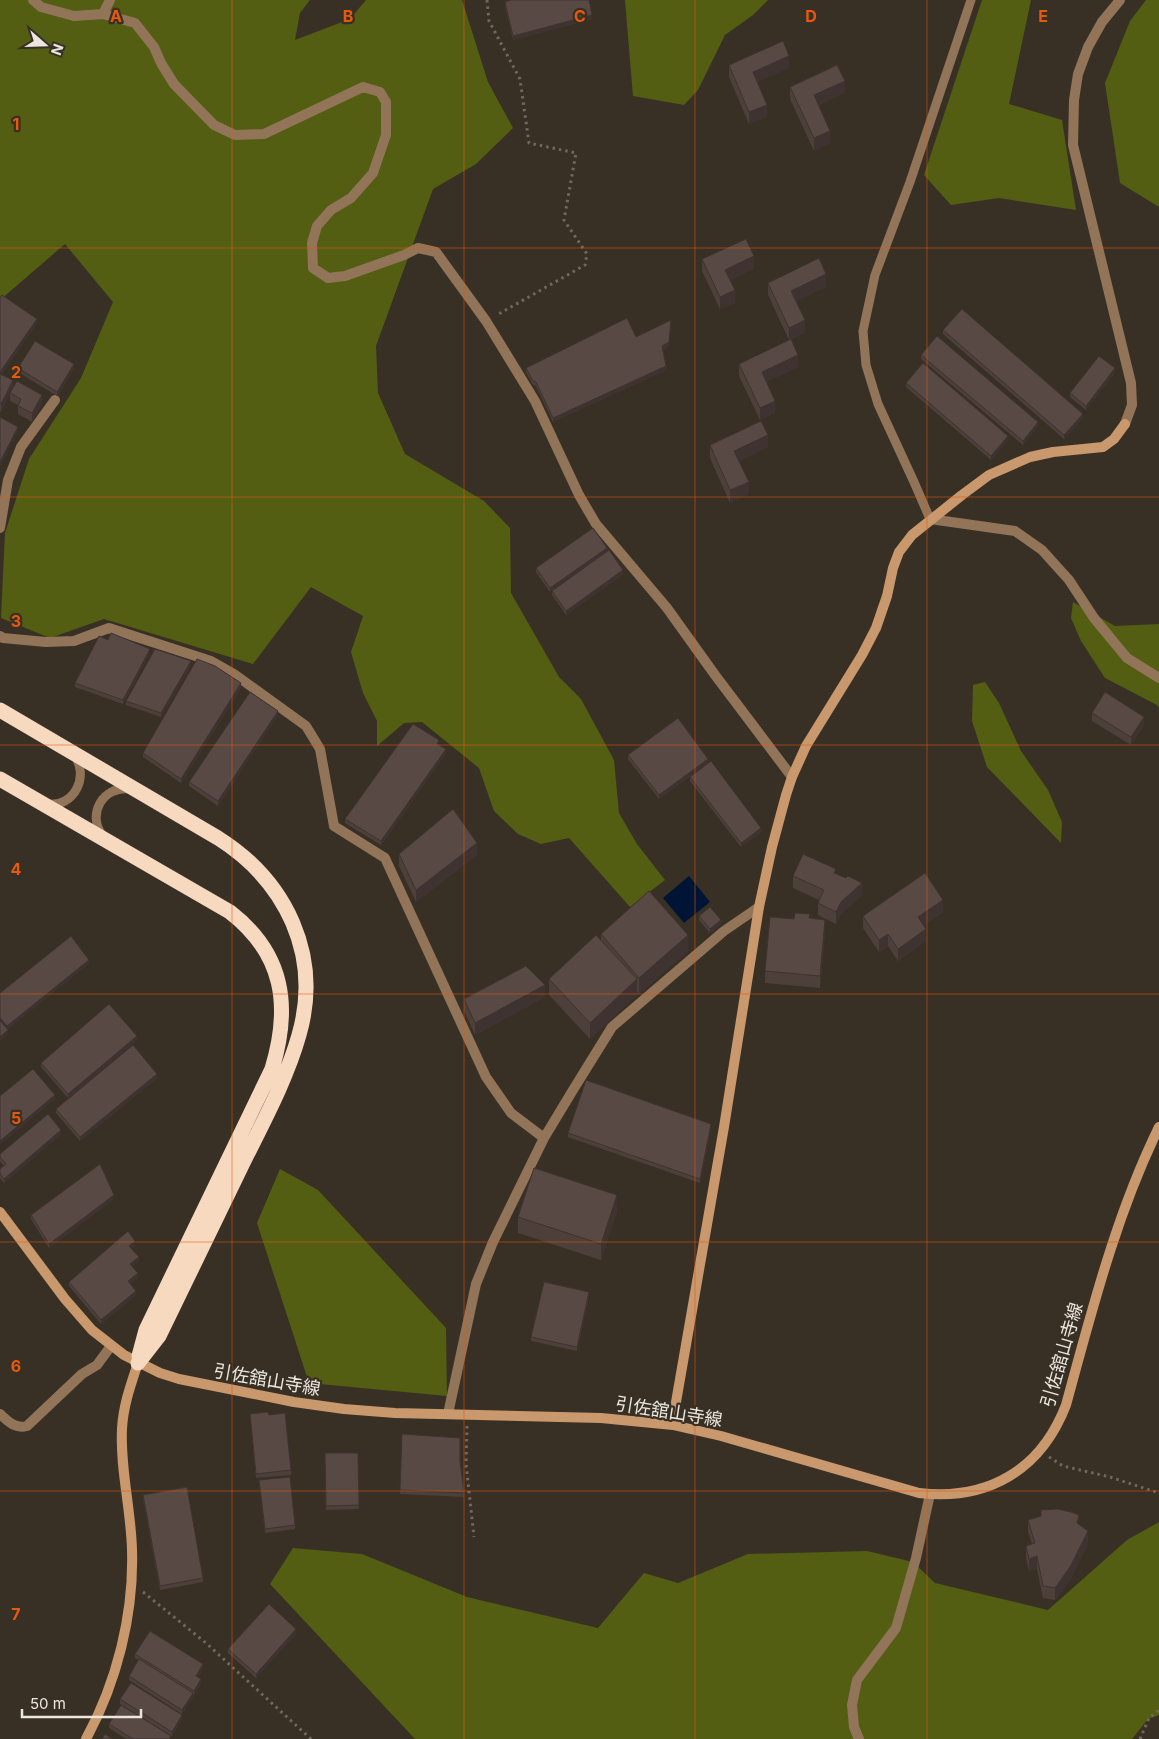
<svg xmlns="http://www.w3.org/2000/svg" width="1159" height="1739" viewBox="0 0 1159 1739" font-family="Inter,'Noto Sans JP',sans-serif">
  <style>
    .green { fill: #535e12 }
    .water { fill: #001536 }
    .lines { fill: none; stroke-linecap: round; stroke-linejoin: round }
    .path { stroke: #70685e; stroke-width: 3; stroke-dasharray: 2.5 4; stroke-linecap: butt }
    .lane { stroke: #927459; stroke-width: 9 }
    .street { stroke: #927459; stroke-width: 10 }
    .secondary { stroke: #c9986d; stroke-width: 10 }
    .highway { stroke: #f7d9bf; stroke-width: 15 }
    .wall { fill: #4d3f3a }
    .shaded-wall { fill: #3e3330 }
    .building { fill: #594944; stroke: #3e3330 }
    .grid { fill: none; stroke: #e8590c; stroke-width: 1; stroke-opacity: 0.55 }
    .labels { text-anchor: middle; stroke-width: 4.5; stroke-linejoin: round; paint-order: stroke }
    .street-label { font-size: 18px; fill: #ebe6de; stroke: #393025 }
    .grid-label { font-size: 16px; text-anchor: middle; font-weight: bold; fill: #e8590c; stroke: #393025; stroke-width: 4.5; stroke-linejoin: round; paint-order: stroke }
  </style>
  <rect width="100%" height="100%" fill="#393025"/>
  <path class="green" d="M0 0H310L300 13 295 40 350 19 366 0H462L488 82 513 128 476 164 433 189 376 346 378 393 405 454 484 501 510 528 511 593 559 677 581 699 614 760 619 813 637 844 665 880 630 907 569 838 541 844 518 834 494 811 479 768 422 722 404 723 377 746V721L363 693 351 652 363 616 311 587 253 664 104 619 50 638 1 618 5 533 29 459 81 378 113 302 65 244 0 300Z
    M625 0H768L753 15 725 35 698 90 684 105 633 96Z
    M982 0H1031L1009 104 1062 120 1076 210 999 198 951 205 924 175Z
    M1146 0H1159V207L1120 183 1105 83 1130 21Z
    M1073 602 1115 626 1159 624V708L1157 705 1105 678 1081 641 1071 618Z
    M985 682 999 703 1021 751 1048 790 1062 822 1061 843 987 767 972 721 973 685Z
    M280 1169 318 1190 446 1328 447 1396 309 1383 257 1223Z
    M1159 1522V1715L1148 1719 1132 1739H415L270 1584 293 1548 362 1554 467 1597 598 1628 644 1573 678 1583 748 1554 867 1551 913 1562 935 1583 1048 1610 1127 1540Z"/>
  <path class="water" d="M689 876 710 902 684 923 663 898Z"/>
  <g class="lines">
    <path class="path" d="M487 0 489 21 520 79 529 143 576 153 564 220 587 254 585 265 497 315
      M467 1426 466 1464 474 1537
      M1049 1457 1063 1466 1110 1477 1159 1493
      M143 1592 206 1643 311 1739
      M1140 1739 1149 1718 1159 1710"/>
    <path class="lane" d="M930 519 914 482 878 404 866 365 863 331 875 275 910 182 971 0
      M47 804C74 808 90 776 74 755
      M103 836C86 815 103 785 130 789"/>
    <path class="street" d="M33 0 41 7 74 16 103 14 135 23 154 47 161 63 174 84 214 125 235 135 264 134 363 87 380 92 386 102V135L373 173 351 198 331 210 317 226 312 243 313 268 328 278 345 276 404 255 418 248 436 252 486 321 535 401 579 495 596 524 667 608 715 675 792 777
      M1120 0 1102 22 1088 47 1078 74 1074 100 1073 145 1131 383 1132 405 1125 424
      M103 14 110 0
      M930 519 1015 531 1042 550 1069 580 1094 618 1127 658 1159 678
      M0 528 8 480 21 447 55 400
      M0 636 3 638 46 642 74 641 109 628 211 661 234 674 306 726 320 749 334 826 385 858 486 1077 511 1113 544 1138
      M0 1414C9 1422 15 1429 27 1426L82 1374 97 1365 111 1346
      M448 1414 476 1284 493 1242 544 1138 573 1090 612 1027 724 931 759 907
      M859 1739 854 1727 852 1705 857 1680 896 1628 916 1558 930 1494"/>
    <path class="secondary" d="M0 1212 65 1299 92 1330 124 1355 160 1373 179 1379 294 1402 344 1409 395 1413 601 1418 673 1425 721 1436 919 1493C988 1501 1041 1470 1066 1405 1092 1310 1116 1215 1159 1127
      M672 1425 724 1127 759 907 772 847 786 795 792 777 806 746 862 655 876 628 887 596 893 568 899 552 912 535 962 495 989 475 1030 457 1053 452 1103 447 1114 439 1125 424
      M86 1739C117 1682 134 1614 132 1550 131 1509 120 1469 122 1429 123 1406 131 1384 138 1363"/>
    <path class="highway" d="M0 710 218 838C286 881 322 955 299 1035 286 1081 262 1124 241 1167 214 1223 186 1280 159 1336L138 1363
      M0 779 230 912C284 954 291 1006 272 1069L146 1330 139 1356"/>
  </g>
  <path class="wall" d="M505 2 592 19 513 40 505 6Z
    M729 65 789 68 757 82 767 117 749 124 729 77Z
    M790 87 845 93 819 105 830 143 814 151 790 99Z
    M702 259 754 268 730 280 735 303 720 309 702 271Z
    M768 283 826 287 796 301 805 333 789 340 768 295Z
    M0 298 37 323 1 375 13 388 42 403 32 422 18 414V405L10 401V393L1 412 0 411Z
    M943 330 1083 418 1064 439 943 334Z
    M636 337 669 346 663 350 666 370 553 422 536 386 533 385 526 372V368Z
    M921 355 1038 426 1023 445 921 359Z
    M739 364 798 367 766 382 775 413 760 420 739 376Z
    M18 368H74L57 396 18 372Z
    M1115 372 1086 410 1070 397V393Z
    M906 383 1008 440 991 460 906 387Z
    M710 445 768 447 739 461 749 494 730 503 710 458Z
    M607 552 623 574 566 615 552 595V591L573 576 550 592 536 572V568Z
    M108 640 150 653 123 704 75 687V683Z
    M191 665 161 717 126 705V701Z
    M241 688 181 783 143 757V753Z
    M1092 713 1144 725 1131 745 1092 721Z
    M278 715 218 806 189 786V782Z
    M439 744 446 753 381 845 345 823V819Z
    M628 755 708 763 659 799 628 759Z
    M690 777 761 832 741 847 690 781Z
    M399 854 477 855 416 902 399 866Z
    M836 874 862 895 841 914 836 924 818 915V903L819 900 793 888V876Z
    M943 912 924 925 926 941 898 961 888 946 879 952 863 928V916Z
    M699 916 721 924 710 933 699 920Z
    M810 918 825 932 820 988 765 983V971L794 919Z
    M601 934 688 951 639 994 637 992V995L590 1039 549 995V979L601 940Z
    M545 997 475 1035 464 1011V999Z
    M137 1040 68 1098 41 1067V1063Z
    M157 1078 80 1141 56 1113V1109Z
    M711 1128 700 1183 568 1137V1133Z
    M61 1134 4 1183 0 1178V1169L4 1166 0 1161V1154Z
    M114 1199 49 1248 31 1219V1215Z
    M617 1211 601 1260 518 1233V1217Z
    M135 1245 131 1248 139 1261 132 1267 138 1277 130 1284 136 1295 101 1324 69 1286V1282Z
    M589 1296 577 1351 531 1341V1337Z
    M250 1414 269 1415 291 1470V1475L256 1478Z
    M402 1434 460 1462 464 1497 400 1494Z
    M325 1453H358L359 1509 326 1510Z
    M259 1480 295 1525V1529L265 1533Z
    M143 1495 203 1578V1582L160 1590 143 1499Z
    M1028 1520 1079 1525 1088 1544 1070 1580 1055 1600 1043 1598 1037 1569 1029 1571 1026 1558V1546L1032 1544 1028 1532Z
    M296 1634 256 1678 228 1653V1649Z
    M135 1654 203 1668 198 1677 201 1683 194 1695 193 1694V1697L182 1714 129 1680V1676L139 1660 135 1658Z
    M120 1699 182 1719 172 1736 120 1704Z
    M109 1724 171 1739H126L109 1728Z"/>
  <path class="shaded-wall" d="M592 15V19L513 40V36Z
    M789 56V68L753 84V72Z
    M845 81V93L814 108V95Z
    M767 105V117L749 124V112Z
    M830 131V143L814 151V138Z
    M754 256V268L725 282V270Z
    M826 274V287L791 304V291Z
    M735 290V303L720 309V297Z
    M37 319V323L0 377V372Z
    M805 320V333L789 340V328Z
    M671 324 669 346 662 350V346Z
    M798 355V367L762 384V372Z
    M74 364V368L57 396V392Z
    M666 366V370L553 422V418Z
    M1115 368V372L1086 410V406Z
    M13 380V388L1 412V404Z
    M42 395V403L32 422V413Z
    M775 401V413L760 420V408Z
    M1083 414V418L1064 439V435Z
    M1038 422V426L1023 445V441Z
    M18 427V431L0 466V462Z
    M768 435V447L734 463V451Z
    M1008 436V440L991 460V456Z
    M749 482V494L730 503V490Z
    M607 548V552L550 592V588Z
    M623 570V574L566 615V611Z
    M150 649V653L123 704V700Z
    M191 661V665L161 717V713Z
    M241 683V688L181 783V779Z
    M278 711V715L218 806V801Z
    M1144 717V725L1131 745V737Z
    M446 749V753L381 845V841Z
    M708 759V763L659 799V795Z
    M761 828V832L741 847V843Z
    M477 843V855L416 902V890Z
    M862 883V895L841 914 836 924V912L841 902Z
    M943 900V912L918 929V917Z
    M721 920V924L710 933V929Z
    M825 920V932L820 988V976Z
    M926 929V941L898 961V949Z
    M888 934V946L879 952V940Z
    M688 935V951L639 994V978Z
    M89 960V964L7 1030V1026Z
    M637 979V995L590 1039V1023Z
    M545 985V997L475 1035V1023Z
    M8 1030V1034L0 1041V1037Z
    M137 1036V1040L68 1098V1094Z
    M157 1074V1078L80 1141V1137Z
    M55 1095V1099L0 1145V1141Z
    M711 1124V1128L700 1183V1179Z
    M61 1130V1134L4 1183V1179Z
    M114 1195V1199L49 1248V1244Z
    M617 1195V1211L601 1260V1244Z
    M135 1241V1245L129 1250V1246Z
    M139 1257V1261L130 1269V1264Z
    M138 1273V1277L128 1286V1281Z
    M136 1291V1295L101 1324V1320Z
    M589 1292V1296L577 1351V1347Z
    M1088 1531V1544L1070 1580 1055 1600V1588Z
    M1037 1556V1569L1029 1571V1559Z
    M296 1629V1634L256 1678V1674Z
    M203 1664V1668L196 1680V1676Z
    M201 1679V1683L194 1695V1691Z
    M193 1693V1697L182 1714V1710Z
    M182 1715V1719L172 1736V1732Z"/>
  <path class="building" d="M511 0H589L592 15 513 36 505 2Z
    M783 41 789 56 753 72 767 105 749 112 729 65Z
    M837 65 845 81 814 95 830 131 814 138 790 87Z
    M746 239 754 256 725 270 735 290 720 297 702 259Z
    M819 258 826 274 791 291 805 320 789 328 768 283Z
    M2 295 37 319 0 372V298Z
    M962 309 1083 414 1064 435 943 330Z
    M627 318 636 337 671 320 669 342 662 346 666 366 553 418 536 382 533 381 526 368Z
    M937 336 1038 422 1023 441 921 355Z
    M791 339 798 355 762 372 775 401 760 408 739 364Z
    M35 341 74 364 57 392 18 368Z
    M1099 356 1115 368 1086 406 1070 393Z
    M923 363 1008 436 991 456 906 383Z
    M0 374 13 380 1 404 0 403Z
    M17 381 42 395 32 413 18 406 21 399 10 393Z
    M0 417 18 427 0 462Z
    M761 421 768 435 734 451 749 482 730 490 710 445Z
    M593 528 607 548 550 588 536 568Z
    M609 550 623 570 566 611 552 591Z
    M111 633 150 649 123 700 75 683 99 636 108 640Z
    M155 649 191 661 161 713 126 701Z
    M197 659 215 666 241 683 181 779 143 753Z
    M250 692 278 711 218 801 189 782Z
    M1105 692 1144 717 1131 737 1092 713Z
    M678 718 708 759 659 795 628 755Z
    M413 724 439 740 437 744 446 749 381 841 345 819Z
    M711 761 761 828 741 843 690 777Z
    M453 809 477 843 416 890 399 854Z
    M803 854 836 869 834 873 846 878 848 876 862 883 841 902 836 912 818 903 824 890 793 876Z
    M925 873 943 900 918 917 926 929 898 949 888 934 879 940 863 916Z
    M649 891 688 935 639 978 601 934Z
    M710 907 721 920 710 929 699 916Z
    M795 913 810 914 809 918 825 920 820 976 765 971 770 917 794 919Z
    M596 935 637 979 590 1023 549 979Z
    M71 936 89 960 7 1026 0 1018V993Z
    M526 966 545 985 475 1023 464 999Z
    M109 1004 137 1036 68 1094 41 1063Z
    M0 1020 8 1030 0 1037Z
    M133 1045 157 1074 80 1137 56 1109Z
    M33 1069 55 1095 0 1141V1096Z
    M586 1080 711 1124 700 1179 568 1133Z
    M48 1114 61 1130 4 1179 0 1173V1169L6 1164 0 1157V1154Z
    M100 1164 114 1195 49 1244 31 1215Z
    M534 1168 617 1195 601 1244 518 1217Z
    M128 1231 135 1241 129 1246 139 1257 130 1264 138 1273 128 1281 136 1291 101 1320 69 1282Z
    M544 1282 589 1292 577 1347 531 1337Z
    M268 1412 269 1415 285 1413 291 1470 256 1474 250 1414Z
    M402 1434 460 1438V1461L464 1493 400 1490Z
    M325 1453H358L359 1505 326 1506Z
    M290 1477 295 1525 265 1529 259 1480Z
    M187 1487 203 1578 160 1586 143 1495Z
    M1057 1509 1071 1512 1079 1515 1077 1523 1088 1531 1070 1567 1055 1588 1043 1586 1037 1556 1029 1559 1026 1546 1035 1543 1028 1520 1041 1516V1510Z
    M269 1604 296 1629 256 1674 228 1649Z
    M150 1631 203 1664 196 1676 201 1679 194 1691 135 1654Z
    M139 1659 193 1693 182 1710 129 1676Z
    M131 1683 182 1715 172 1732 120 1699Z
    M121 1705 171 1736 169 1739H133L109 1724Z
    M105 1734 112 1739H102Z"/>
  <path class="grid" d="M232 0V1739M464 0V1739M695 0V1739M927 0V1739M0 248H1159M0 497H1159M0 745H1159M0 994H1159M0 1242H1159M0 1491H1159"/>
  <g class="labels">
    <g class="street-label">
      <text transform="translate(1062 1355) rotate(-74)" y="6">引佐舘山寺線</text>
      <text transform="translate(267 1380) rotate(10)" y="6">引佐舘山寺線</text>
      <text transform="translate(669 1412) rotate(9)" y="6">引佐舘山寺線</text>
    </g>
  </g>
  <g class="grid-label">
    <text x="116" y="22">A</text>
    <text x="348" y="22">B</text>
    <text x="580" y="22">C</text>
    <text x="811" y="22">D</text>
    <text x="1043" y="22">E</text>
    <text x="16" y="130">1</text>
    <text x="16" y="378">2</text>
    <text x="16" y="627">3</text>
    <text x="16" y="875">4</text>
    <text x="16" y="1124">5</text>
    <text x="16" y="1372">6</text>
    <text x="16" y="1620">7</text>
  </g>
  <g transform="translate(45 45) rotate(110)" stroke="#393025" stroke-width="4" paint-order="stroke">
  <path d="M0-4L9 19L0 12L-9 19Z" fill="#ebe6de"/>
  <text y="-8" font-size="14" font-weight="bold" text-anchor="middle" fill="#ebe6de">N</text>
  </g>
  <path d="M22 1709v8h119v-8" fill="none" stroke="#ebe6de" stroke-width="2.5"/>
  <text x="30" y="1709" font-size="15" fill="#ebe6de" stroke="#393025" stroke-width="4" paint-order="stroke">50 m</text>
</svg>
